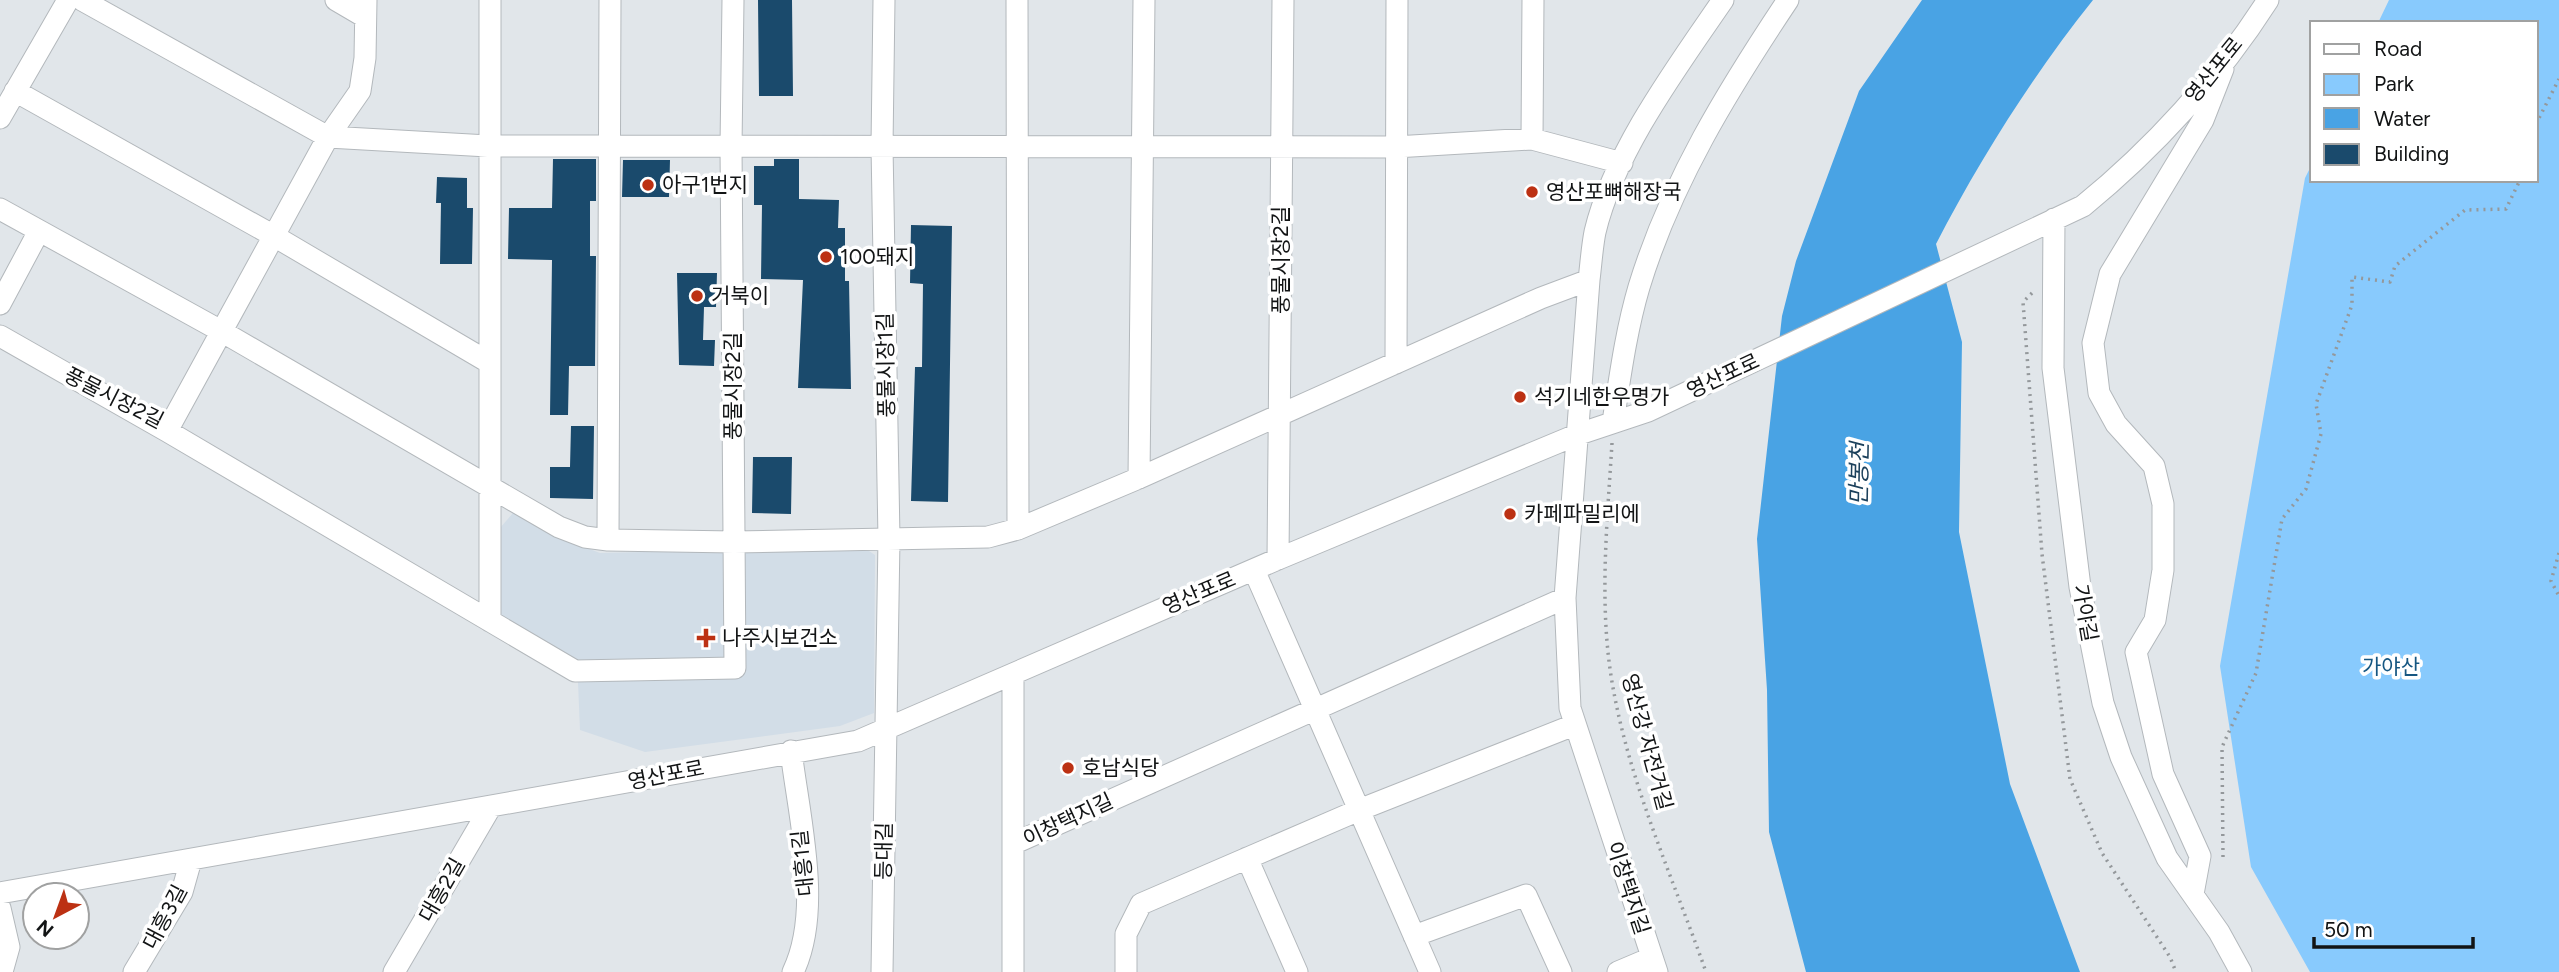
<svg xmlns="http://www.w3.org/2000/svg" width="2559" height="972" viewBox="0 0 2559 972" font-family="Figtree,'Noto Sans KR',sans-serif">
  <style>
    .built { fill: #d2dde7 }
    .green { fill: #88cafd }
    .water { fill: #49a3e4 }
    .building { fill: #1a4a6c }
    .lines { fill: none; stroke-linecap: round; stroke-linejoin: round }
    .minor-casing { stroke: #b3b8bc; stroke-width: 23 }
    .path { stroke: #94989b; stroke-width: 3.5; stroke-dasharray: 2 5; stroke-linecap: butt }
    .minor { stroke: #fff; stroke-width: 21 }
    .poi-dot { fill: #bc3113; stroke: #fff; stroke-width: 2.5 }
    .labels { text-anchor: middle; stroke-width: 7; stroke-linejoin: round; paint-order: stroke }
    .street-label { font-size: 21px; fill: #121415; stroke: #fff }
    .poi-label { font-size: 21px; fill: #121415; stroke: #fff; text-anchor: start }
    .park-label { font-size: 21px; fill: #165782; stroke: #fff }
    .water-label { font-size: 23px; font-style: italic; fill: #1c415c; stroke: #fff }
  </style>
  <rect width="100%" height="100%" fill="#e1e6ea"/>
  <path class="built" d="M513 513 559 537 600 553 863 547 875 555 874 713 840 726 645 752 580 730 577 659 499 617 500 528Z"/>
  <path class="green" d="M2389 0H2559V972H2310L2251 867 2220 666 2305 178 2312 164V180H2536V23H2378Z"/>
  <path class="water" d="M1922 0H2093C2033 75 1980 159 1936 244L1962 342 1959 532 2010 784 2080 972H1806L1769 832 1767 690 1757 539 1782 316 1796 261 1859 91Z"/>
  <path class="building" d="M758 0H792L793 96H759Z
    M553 159H596V201H590V256H596L595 366H569L568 415H550L552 260 508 259 509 208H552Z
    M774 159H799V199L839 200 838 228H845V281H849L851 389 798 388 803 280 761 279 762 205H754V166H774Z
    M623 160H670L669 197H622Z
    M437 177 467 178V208H473L472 264H440L441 203H436Z
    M911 225 952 226 948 502 911 501 915 367H922L923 284 910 283Z
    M677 273H717L716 307H704L703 340H715L714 366 679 365Z
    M571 426H594L593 499 550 498V467H570Z
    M753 457H792L791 514 752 513Z"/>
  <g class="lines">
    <defs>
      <path id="minor" d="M82 0 328 137 488 146H608L1395 147 1532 139 1622 163
        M336 0 365 17
        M1017 0 1018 529
        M15 91 274 236 490 363
        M0 118 68 0
        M1532 139 1533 0
        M0 209 221 331 559 527 585 537 608 540 734 542 988 537 1018 529 1139 478 1541 298 1589 280C1591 264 1592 247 1595 232 1614 152 1677 67 1723 0
        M2054 219 2053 368 2080 587 2103 703 2121 757 2167 858 2219 932 2241 972
        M1589 280 1565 598 1570 708 1657 972
        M0 304 39 231
        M0 336 167 431 575 671 735 668 731 146 733 0
        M1396 363 1397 0
        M1613 422C1620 377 1626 331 1639 287 1671 182 1728 90 1788 0
        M167 431 328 137 360 91 365 58 366 0
        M1139 478 1144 0
        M608 540 610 0
        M1278 559 1283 0
        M1254 570 1430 972
        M490 621V0
        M791 751C799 818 823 910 793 972
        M1015 843 1565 598
        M1247 858 1297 972
        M0 893 858 741 1278 559 1576 435 1648 411 2083 206C2153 149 2219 77 2268 0
        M2193 894 2200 856 2163 774 2136 652 2155 620 2163 570V504L2154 466 2116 424 2099 393 2093 343 2110 274 2203 120 2223 69
        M0 908 9 947 2 972
        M1414 936 1526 895 1561 972
        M134 972 182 892 191 860
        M394 972 490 808
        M882 972 889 539 882 146 884 0
        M1013 972V674
        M1126 972V934L1141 904 1359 810 1574 725
        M1618 972 1651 958"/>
    </defs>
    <use href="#minor" class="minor-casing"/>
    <path class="path" d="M2536 124 2559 79
      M2032 293 2023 302 2042 554 2070 779 2102 853 2170 957 2176 972
      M1612 443C1607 526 1598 611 1614 693 1632 789 1674 881 1706 972
      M2559 553 2551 581 2559 596
      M2223 857 2222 747 2256 673 2282 519 2306 489 2321 434 2316 404 2352 305V277L2390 282 2395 266 2465 210 2506 209 2520 180"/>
    <use href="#minor" class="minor"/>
  </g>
  <g class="poi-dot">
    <circle cx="648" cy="185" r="7"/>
    <circle cx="1532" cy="192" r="7"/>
    <circle cx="826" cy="257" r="7"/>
    <circle cx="697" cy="296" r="7"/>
    <circle cx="1520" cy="397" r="7"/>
    <circle cx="1510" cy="514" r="7"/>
    <path d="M702.5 627.5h7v7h7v7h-7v7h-7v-7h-7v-7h7z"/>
    <circle cx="1068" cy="768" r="7"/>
  </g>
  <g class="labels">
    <g class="street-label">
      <text transform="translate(2214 70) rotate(-51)" y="7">영산포로</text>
      <text transform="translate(1281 260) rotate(-90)" y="7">풍물시장2길</text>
      <text transform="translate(886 365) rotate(-91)" y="7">풍물시장1길</text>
      <text transform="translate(1723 376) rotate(-25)" y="7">영산포로</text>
      <text transform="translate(733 386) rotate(-90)" y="7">풍물시장2길</text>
      <text transform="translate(114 398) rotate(27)" y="7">풍물시장2길</text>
      <text transform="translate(1199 593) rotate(-23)" y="7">영산포로</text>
      <text transform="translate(2085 613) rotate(80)" y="7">가야길</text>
      <text transform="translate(1647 742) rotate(75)" y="7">영산강 자전거길</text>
      <text transform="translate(666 775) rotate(-11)" y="7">영산포로</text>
      <text transform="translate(1068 820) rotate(-25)" y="7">이창택지길</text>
      <text transform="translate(884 851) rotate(-89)" y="7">등대길</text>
      <text transform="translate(803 863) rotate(-96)" y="7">대흥1길</text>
      <text transform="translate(1628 888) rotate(72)" y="7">이창택지길</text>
      <text transform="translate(442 890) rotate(-60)" y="7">대흥2길</text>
      <text transform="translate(165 917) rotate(-62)" y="7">대흥3길</text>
    </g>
    <g class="poi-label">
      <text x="662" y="192">아구1번지</text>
      <text x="1546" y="199">영산포뼈해장국</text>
      <text x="840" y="264">100돼지</text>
      <text x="711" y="303">거북이</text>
      <text x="1534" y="404">석기네한우명가</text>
      <text x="1524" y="521">카페파밀리에</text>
      <text x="722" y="645">나주시보건소</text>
      <text x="1082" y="775">호남식당</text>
    </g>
    <g class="park-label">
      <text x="2391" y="674">가야산</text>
    </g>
    <g class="water-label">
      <text transform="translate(1859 474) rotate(-89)" y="8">만봉천</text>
    </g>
  </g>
  <rect x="2310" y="21" width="228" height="161" fill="#ffffff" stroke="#a0a1a1" stroke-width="2"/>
  <rect x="2324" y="44" width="35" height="10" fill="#ffffff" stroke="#a0a1a1" stroke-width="2"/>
  <text x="2374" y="56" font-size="21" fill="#121415">Road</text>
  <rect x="2324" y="74" width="35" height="21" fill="#88cafd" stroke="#a0a1a1" stroke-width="2"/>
  <text x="2374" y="91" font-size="21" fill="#121415">Park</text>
  <rect x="2324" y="108" width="35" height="21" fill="#49a3e4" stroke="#a0a1a1" stroke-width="2"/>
  <text x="2374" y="126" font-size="21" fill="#121415">Water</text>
  <rect x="2324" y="144" width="35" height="21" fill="#1a4a6c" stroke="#a0a1a1" stroke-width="2"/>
  <text x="2374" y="161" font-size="21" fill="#121415">Building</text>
  <g transform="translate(56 916) rotate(221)"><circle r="33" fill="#ffffff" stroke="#a0a1a1" stroke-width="2"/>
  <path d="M0-5L12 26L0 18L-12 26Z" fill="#bc3113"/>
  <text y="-10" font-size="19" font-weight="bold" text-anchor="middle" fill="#121415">N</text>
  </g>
  <path d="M2314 937v10h159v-10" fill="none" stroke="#121415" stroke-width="3.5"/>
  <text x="2324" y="937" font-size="21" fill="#121415" stroke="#ffffff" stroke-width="5" paint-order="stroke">50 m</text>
</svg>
